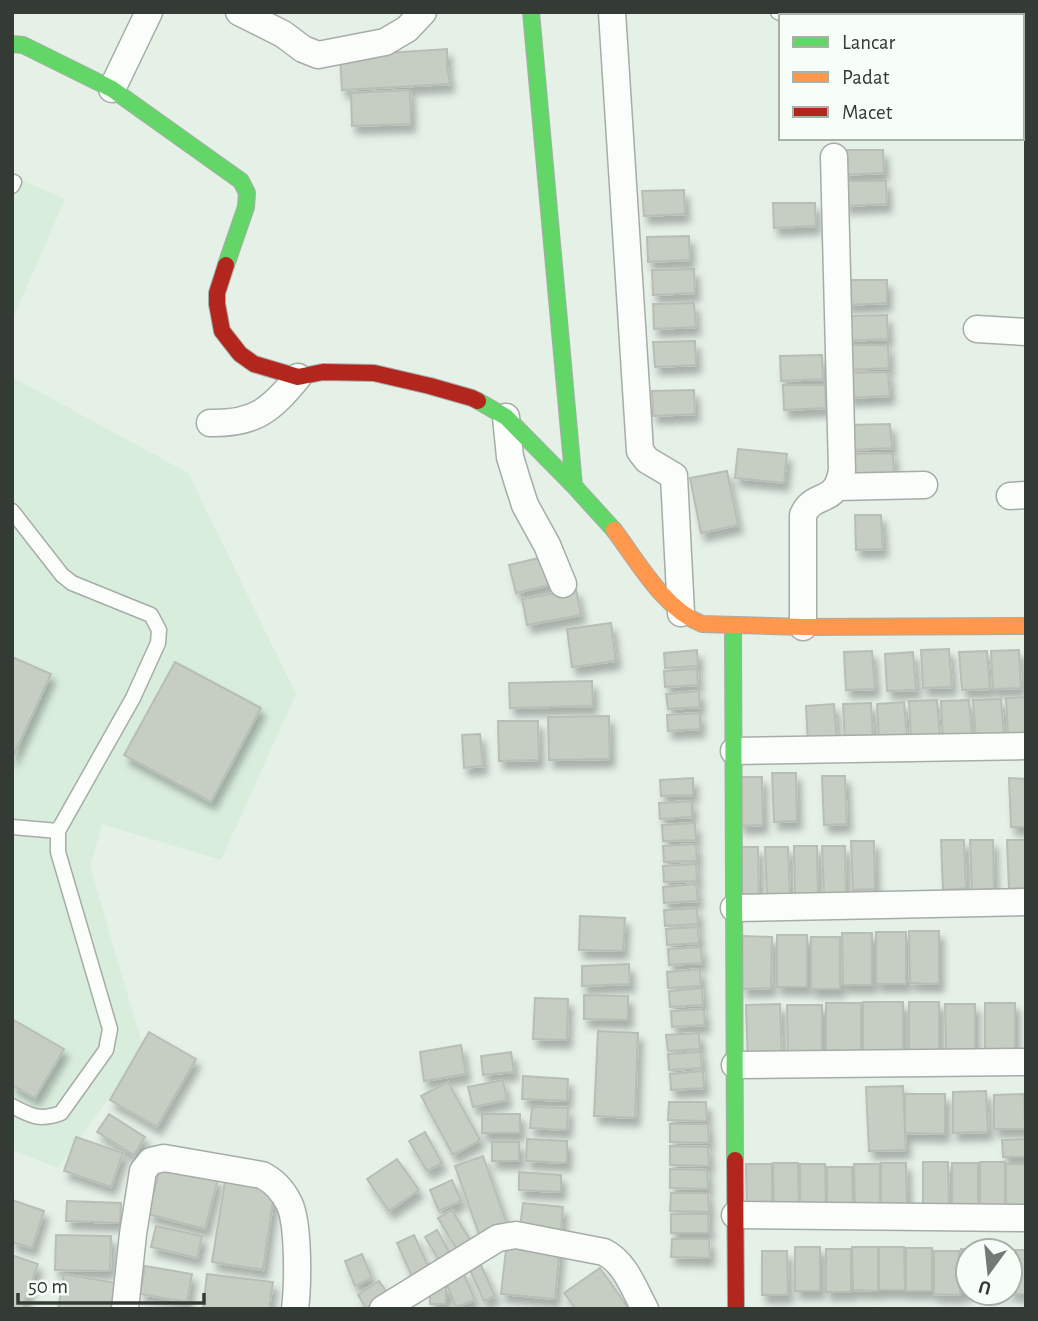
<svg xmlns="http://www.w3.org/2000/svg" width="1038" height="1321" viewBox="0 0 1038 1321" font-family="'Alegreya Sans',sans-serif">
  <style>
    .built { fill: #d9eddd }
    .building { fill: #c6cdc2; stroke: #b8beb6; stroke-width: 2; filter: url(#shadow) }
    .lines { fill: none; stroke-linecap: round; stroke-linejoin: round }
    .lane-casing { stroke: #a5ada7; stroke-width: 17 }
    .street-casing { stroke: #a5ada7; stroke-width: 29 }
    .fast-casing { stroke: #a5ada7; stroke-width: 18 }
    .slow-casing { stroke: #a5ada7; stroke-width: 18 }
    .jam-casing { stroke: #a5ada7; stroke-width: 18 }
    .lane { stroke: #fbfdfb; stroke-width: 14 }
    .street { stroke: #fbfdfb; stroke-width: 26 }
    .fast { stroke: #63d668; stroke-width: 16 }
    .slow { stroke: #ff974d; stroke-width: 16 }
    .jam { stroke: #b3261e; stroke-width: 16 }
  </style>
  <defs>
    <filter id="shadow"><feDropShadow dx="4.5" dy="8" stdDeviation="3.5" flood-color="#0004"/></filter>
  </defs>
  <rect width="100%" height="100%" fill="#e5f0e7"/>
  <path class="built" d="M12 176 65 199 12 321Z
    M12 377 188 473 296 694 221 860 102 824 90 867 144 1050 58 1168 12 1150Z"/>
  <path class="building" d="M998 12H1026V74H1022V16H998Z
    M447 49V67L450 84 342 90 340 56Z
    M410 90 411 124 352 126 351 93Z
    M841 150H883L884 173 842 175Z
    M844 181H886L887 204 845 206Z
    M684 190 685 214 644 216 642 191Z
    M773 203H815L816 226 774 228Z
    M689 236 690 260 648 262 647 237Z
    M694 269 695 293 653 295 652 270Z
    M845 280H887V303L846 305Z
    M694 303 696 327 654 329 653 304Z
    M887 315 888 339 846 341 845 316Z
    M695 341 696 365 655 367 653 342Z
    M846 345H888L889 368 847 370Z
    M822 355 823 379 781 381 780 356Z
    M888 372 890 396 848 398 847 373Z
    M783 385H825L826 408 784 410Z
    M694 390 695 414 653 416 652 391Z
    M890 424 892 448 850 450 848 425Z
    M738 449 787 454 784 483 735 478Z
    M893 453 894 477 852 479 851 454Z
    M727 471 738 525 701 533 690 478Z
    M855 515H881L883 549 856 550Z
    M543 557 550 585 516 593 509 565Z
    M576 589 581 615 527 625 522 599Z
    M611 623 616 661 572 667 567 629Z
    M949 649 952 687 923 688 921 650Z
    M697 650 698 666 665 668 664 653Z
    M1019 650 1021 688 993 689 991 651Z
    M872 651 875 689 846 690 844 652Z
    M987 651 990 689 962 690 959 652Z
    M913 652 916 690 887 691 885 654Z
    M12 657 51 674 12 759Z
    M175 662 261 708 211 802 124 755Z
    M697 669 698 685 665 687 664 671Z
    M592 681 593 706 510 708 509 683Z
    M699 691 700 707 668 709 666 694Z
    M1026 697V735L1008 736 1006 698Z
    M1001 699 1004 737 976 739 973 700Z
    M937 700 940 737 911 739 909 701Z
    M969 700 972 738 943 739 941 701Z
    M904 702 907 740 879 741 877 704Z
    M871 703 873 740 845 742 843 704Z
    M834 704 837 742 808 744 806 706Z
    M700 713V729L668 731 667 715Z
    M609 716 610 759 549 760 548 717Z
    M498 721H538L539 760 499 761Z
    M480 734 483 766 464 768 462 735Z
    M772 773H796L797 821 774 822Z
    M822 776H845L847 824 824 825Z
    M738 777H762L763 825 740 826Z
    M693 778V795L661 796 660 780Z
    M1009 778 1026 779V827H1011Z
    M692 801V817L660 819 659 803Z
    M695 823 696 840 663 841 662 825Z
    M941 840H964L966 888 943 890Z
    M970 840H993L994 889 972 890Z
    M1007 840H1026V888L1009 889Z
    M851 841H874L875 889 853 890Z
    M696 844 697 861 664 862 663 846Z
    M794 846H817L818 894 795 895Z
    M822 846H845L846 894 824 895Z
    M735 847H758L759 895 737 896Z
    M765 847H788L790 895 767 896Z
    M696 864 697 881 664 882 663 866Z
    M696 884 698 901 664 903 663 887Z
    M697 908 698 924 665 926 664 910Z
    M580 916 625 918 623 951 579 950Z
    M698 927 699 943 667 945 666 929Z
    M909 931H939V984L910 983Z
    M876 932H906V984H876Z
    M842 933H872V985H843Z
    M777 935H807V987H777Z
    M742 936 772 937 771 988 742 989Z
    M811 937H840V989H811Z
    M701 947 702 963 669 965 668 949Z
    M629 964 630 984 582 986V966Z
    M700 969 701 986 668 988 667 972Z
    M702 988 703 1005 670 1007 669 991Z
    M584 995 628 996V1020L584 1019Z
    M535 998 568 999 567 1040 533 1039Z
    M863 1002H903V1057H863Z
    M909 1002H939V1054H909Z
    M826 1003H861V1058H826Z
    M985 1003H1015V1055H985Z
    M780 1004 782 1063H748L746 1005Z
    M945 1004H975V1056H946Z
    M787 1005H822V1060H788Z
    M704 1009 705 1025 672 1027 671 1011Z
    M12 1019 64 1049 35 1098 12 1085Z
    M598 1031 638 1033 635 1118 594 1116Z
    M149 1032 196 1059 157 1127 110 1100Z
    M699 1033 700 1049 668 1051 666 1035Z
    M461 1045 466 1074 424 1081 420 1052Z
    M511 1052 514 1072 483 1075 481 1056Z
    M701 1052 702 1068 669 1070 668 1054Z
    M703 1071 704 1088 671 1090 670 1074Z
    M523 1076 568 1079 567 1101 522 1099Z
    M503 1080 507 1100 473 1107 468 1087Z
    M448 1082 480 1140 453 1155 421 1096Z
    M903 1086 906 1150 869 1151 866 1087Z
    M986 1091 988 1132 953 1133V1092Z
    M905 1094H945V1134L905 1133Z
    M1024 1094 1025 1129H994V1095Z
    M669 1102H706L707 1121 668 1120Z
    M532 1107 568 1108 567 1130 530 1128Z
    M109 1114 145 1137 134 1155 97 1132Z
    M482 1114H520V1133H482Z
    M670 1124H708L709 1143 670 1142Z
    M425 1132 442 1163 427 1171 409 1141Z
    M76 1137 123 1153 111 1187 64 1171Z
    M527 1139 567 1141V1163L526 1161Z
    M1026 1139V1157H1003L1002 1140Z
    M492 1142H519V1161H492Z
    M670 1146 708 1147 709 1166 670 1165Z
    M483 1156 509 1230 481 1240 455 1166Z
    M397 1159 419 1190 389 1211 367 1179Z
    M923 1162H948L949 1206H923Z
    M980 1162H1005V1206H980Z
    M773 1163H798L799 1207H774Z
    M881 1163H906L907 1206H881Z
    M952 1163H978V1207H952Z
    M161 1164 218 1179 205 1229 148 1214Z
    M746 1164H772V1208H747Z
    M800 1164H825L826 1207H800Z
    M854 1164H880V1208H855Z
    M1006 1164H1026V1207H1006Z
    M827 1167H852L853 1210H827Z
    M670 1169 707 1170 708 1189 670 1188Z
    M519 1172 561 1175V1192L519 1190Z
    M452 1180 461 1201 439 1211 430 1190Z
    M225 1181 275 1189 263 1270 212 1262Z
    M671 1193H708L709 1212 670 1211Z
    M12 1200 44 1211 32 1248 12 1242Z
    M67 1201 121 1203 120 1223 66 1221Z
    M523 1203 563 1207 561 1232 520 1228Z
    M452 1210 473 1245 459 1253 438 1218Z
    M671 1214H708L709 1233H671Z
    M156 1226 202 1236 197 1258 151 1247Z
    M437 1230 453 1259 442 1265 425 1237Z
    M56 1235 111 1236 110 1271 55 1270Z
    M414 1235 432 1275 415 1283 397 1243Z
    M672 1239H709L710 1258 671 1257Z
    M507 1241 560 1246 555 1299 501 1294Z
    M795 1247H820V1291H795Z
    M852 1247H878V1291L853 1290Z
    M879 1247H904L905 1290H879Z
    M906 1248H932V1291H906Z
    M826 1249H851V1292H826Z
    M961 1249H986V1251H968V1293H961Z
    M988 1250H1014V1293H989H1010V1251Z
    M1016 1250H1026V1294H1016Z
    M762 1251H787L788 1295H762Z
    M934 1251H959L960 1295 934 1294Z
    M362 1254 372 1278 355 1286 345 1261Z
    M12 1255 38 1264 22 1309H12Z
    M480 1263 495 1296 484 1301 469 1268Z
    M145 1266 192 1274 187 1302 140 1294Z
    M600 1268 629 1309H576L564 1293Z
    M462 1270 475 1300 456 1307 444 1278Z
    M64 1274 116 1283 112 1309H58Z
    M207 1274 273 1282 269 1309 203 1308Z
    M379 1281 388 1294 366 1308 358 1295Z
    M430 1286H446V1304H430Z"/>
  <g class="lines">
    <defs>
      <path id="lane" d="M778 12 787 16
        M1022 79 1026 80
        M12 186 14 182
        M12 511 62 575 72 583 151 615 159 630 158 643 133 698 58 831V852L110 1029 106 1050 61 1113C40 1121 31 1116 12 1106
        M12 827 58 831"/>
      <path id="street" d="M239 12 283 34 303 49 318 55 385 42 407 29 423 12
        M612 12 640 451 647 460 674 476 681 613
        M112 89 149 12
        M977 329 1026 332
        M506 417 510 457 517 480 525 505 547 545 563 584
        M210 423C255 424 271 410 298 377
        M837 487 924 485
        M1010 496 1026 495
        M803 627V515C814 490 836 507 842 470L834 157
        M734 751 1026 746
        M734 908 1026 902
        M735 1065 1026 1062
        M735 1215 1026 1218
        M125 1309 133 1234 143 1171 151 1161 164 1158 262 1175C274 1181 283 1191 289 1203 299 1223 298 1285 295 1309
        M383 1309 498 1238 516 1235 604 1252C625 1262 634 1289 645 1309"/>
      <path id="fast" d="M531 12 574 486 614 530
        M12 44 23 45 112 89 241 181 247 193 246 207 226 265
        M478 401 506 417 574 486
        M733 626 735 1160"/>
      <path id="slow" d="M614 530C638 562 664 609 702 624L803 627 1026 626"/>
      <path id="jam" d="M226 265 217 293V304L222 331 240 354 254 364 298 377 323 372 374 373 430 386 472 398 478 401
        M735 1160 736 1309"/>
    </defs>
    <use href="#lane" class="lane-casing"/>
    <use href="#street" class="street-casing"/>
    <use href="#fast" class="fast-casing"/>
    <use href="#slow" class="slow-casing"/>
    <use href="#jam" class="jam-casing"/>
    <use href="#lane" class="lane"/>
    <use href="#street" class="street"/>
    <use href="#fast" class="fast"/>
    <use href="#slow" class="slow"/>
    <use href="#jam" class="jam"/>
  </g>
  <rect width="1038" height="1321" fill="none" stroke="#343b35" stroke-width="28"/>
  <rect x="779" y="14" width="245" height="126" fill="#f6fef7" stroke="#a8b0a9" stroke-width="2"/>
  <rect x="793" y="37" width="35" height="10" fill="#63d668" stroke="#a8b0a9" stroke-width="2"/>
  <text x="842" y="49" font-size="21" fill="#343b35">Lancar</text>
  <rect x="793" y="72" width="35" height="10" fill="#ff974d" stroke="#a8b0a9" stroke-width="2"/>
  <text x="842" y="84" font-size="21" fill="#343b35">Padat</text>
  <rect x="793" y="107" width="35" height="10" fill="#b3261e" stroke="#a8b0a9" stroke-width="2"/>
  <text x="842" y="119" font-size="21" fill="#343b35">Macet</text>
  <g transform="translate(989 1272) rotate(195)"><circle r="33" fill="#f6fef7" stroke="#a8b0a9" stroke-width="2"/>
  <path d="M0-5L12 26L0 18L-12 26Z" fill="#727a73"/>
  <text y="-10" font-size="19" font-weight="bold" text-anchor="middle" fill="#343b35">U</text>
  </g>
  <path d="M18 1293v10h186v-10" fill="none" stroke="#343b35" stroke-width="3.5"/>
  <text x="28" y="1293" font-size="21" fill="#343b35" stroke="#f6fef7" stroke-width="5" paint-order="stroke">50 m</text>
</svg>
